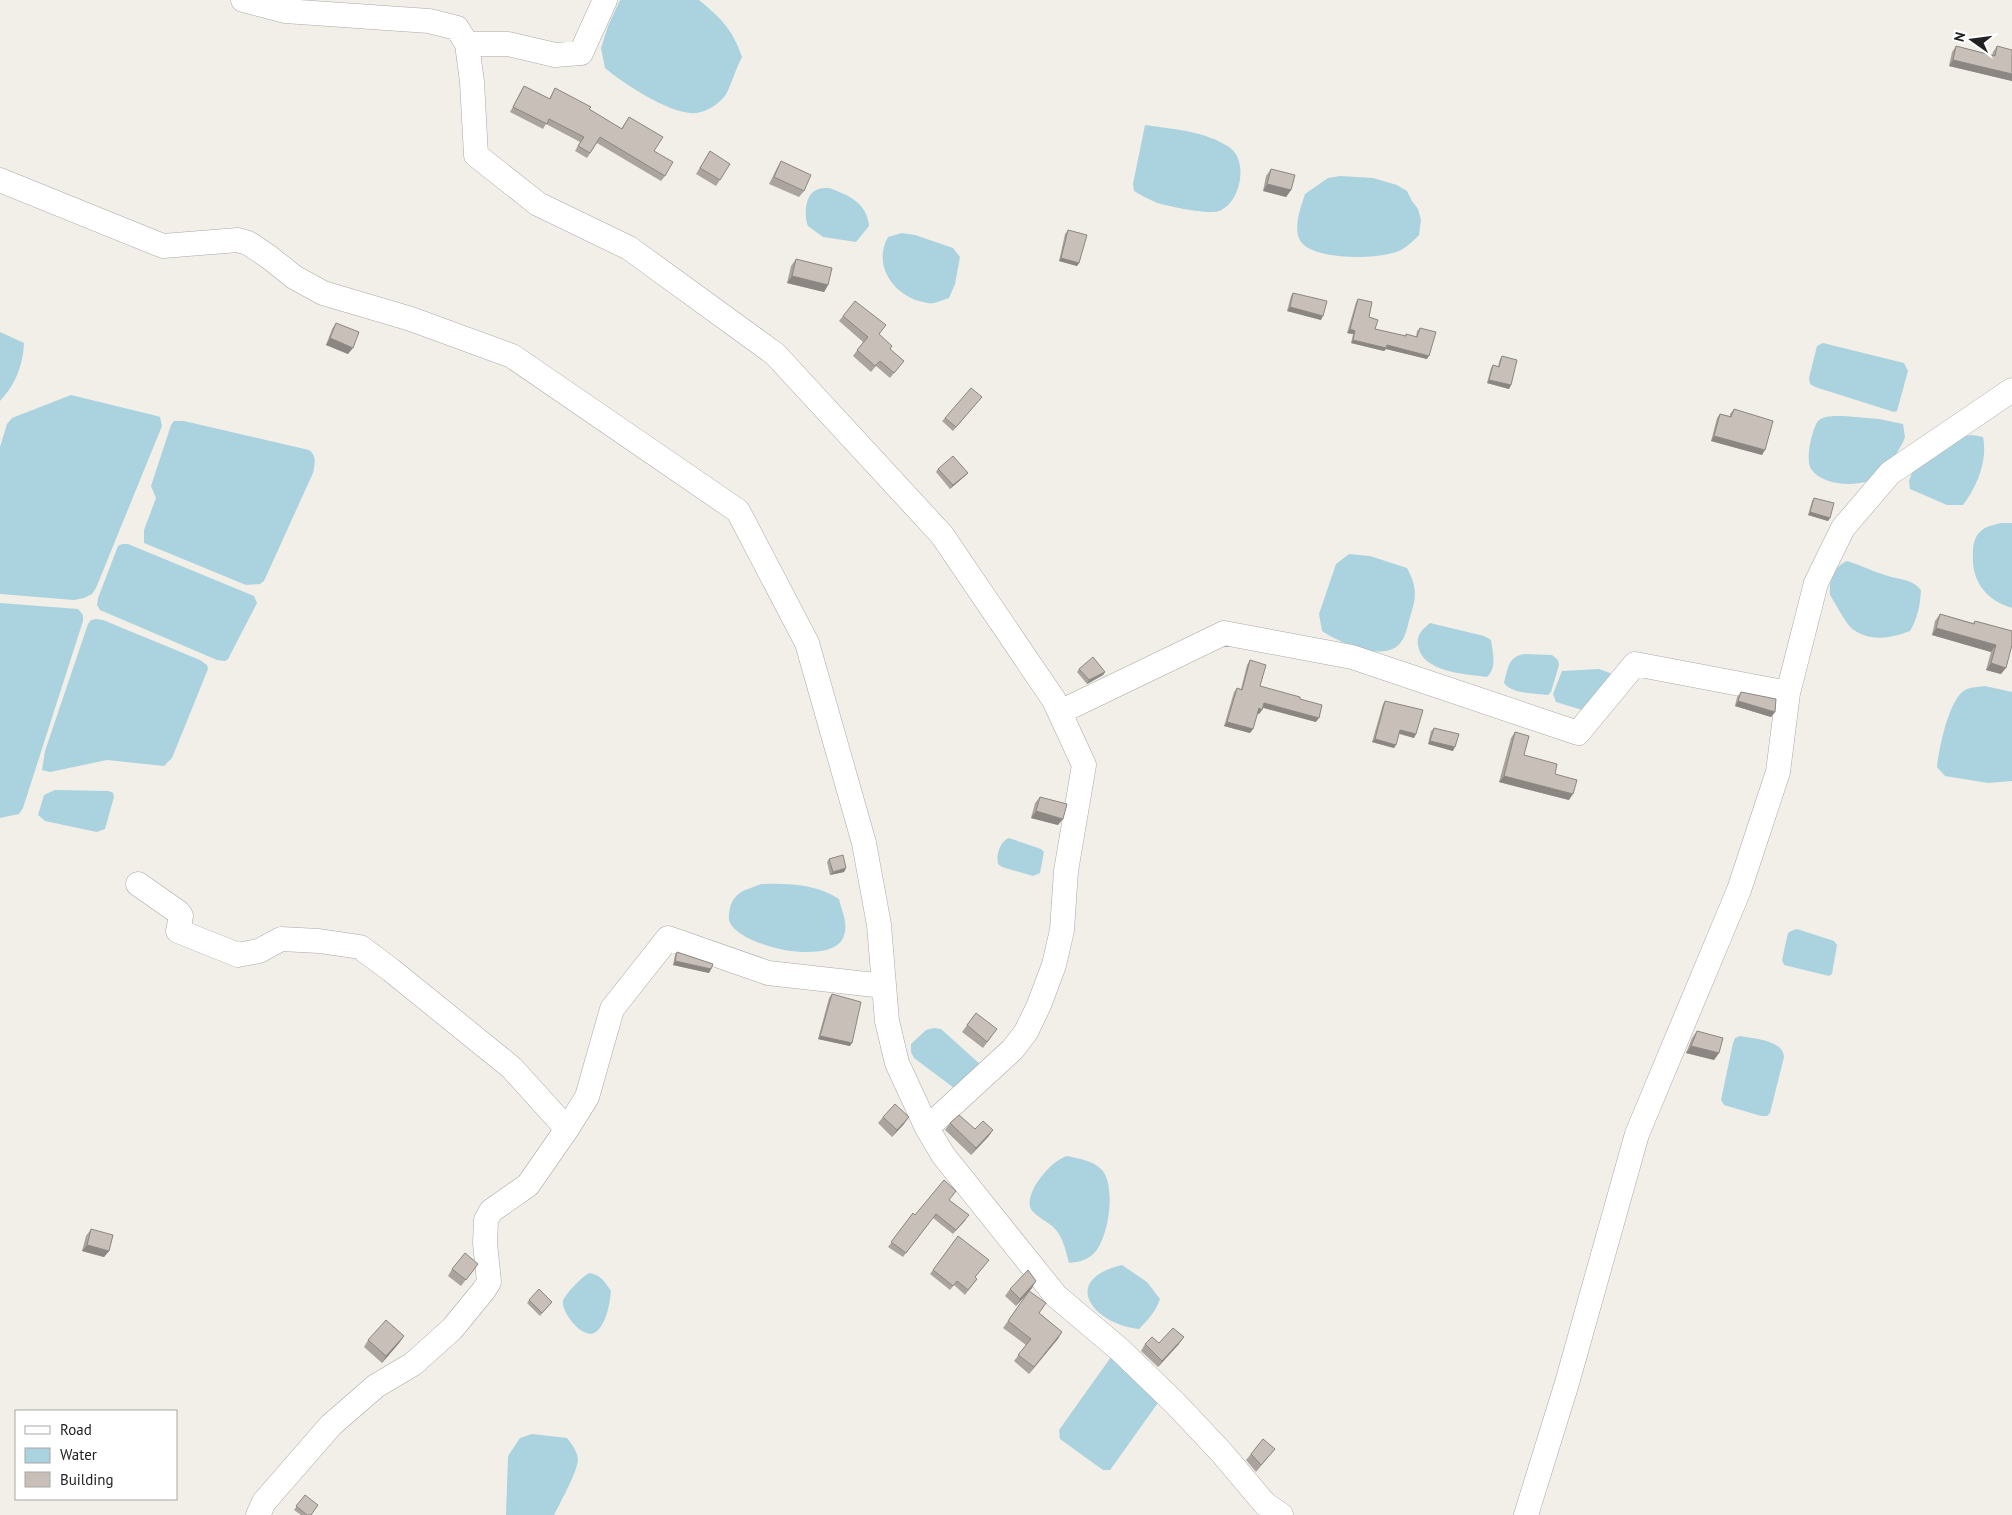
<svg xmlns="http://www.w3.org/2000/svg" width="2012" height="1515" viewBox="0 0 2012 1515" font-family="'PT Sans',sans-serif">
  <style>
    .water { fill: #aad3df }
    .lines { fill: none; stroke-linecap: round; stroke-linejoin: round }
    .minor-casing { stroke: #a9a9a9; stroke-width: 25 }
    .minor { stroke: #fff; stroke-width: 24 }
    .wall { fill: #aba49e }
    .shaded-wall { fill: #8b8681 }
    .building { fill: #c7bfb8; stroke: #8b8681 }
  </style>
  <rect width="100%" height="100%" fill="#f2efe9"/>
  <path class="water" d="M620 0H699C721 18 733 30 742 57 736 68 731 86 725 96 718 104 707 112 696 113 673 116 622 83 605 68L601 48 608 26Z
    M1145 125C1173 129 1205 131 1229 147 1249 160 1241 203 1219 211 1208 215 1166 206 1155 202 1148 199 1141 195 1134 191L1133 184Z
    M1340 176 1373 178 1397 185 1407 191 1412 201 1418 209 1421 220 1419 235C1414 240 1408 246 1401 250 1382 260 1315 261 1301 242 1292 229 1301 207 1305 194L1328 178Z
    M829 188C849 195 867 203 869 226L856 242 823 237 808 226C804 218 805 198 813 192 818 188 823 188 829 188Z
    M902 233 915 235 953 248 960 257 955 284 949 298C945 299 939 302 934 303 931 304 927 303 923 302 894 296 872 265 888 237Z
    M0 332 24 343C23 366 15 385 0 401Z
    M1823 343 1904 363 1908 371 1897 411 1894 412 1815 387 1810 384 1809 378 1817 346Z
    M71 395 157 416 160 417 162 426 96 588 92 594 84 598 74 600 0 594V447L7 424 12 418Z
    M1844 416 1879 419 1903 424 1905 437 1903 442C1897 453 1890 466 1882 474 1866 488 1824 488 1811 469 1805 460 1812 429 1818 421 1824 415 1836 416 1844 416Z
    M174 421H184L309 450C317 456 315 463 313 473L264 581 260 584 246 585 144 543V530L156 498 151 486 171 425Z
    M1973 435 1983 437C1988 460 1977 487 1963 505H1947L1910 489 1909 481 1914 467 1964 436Z
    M2001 523H2012V608C1986 600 1971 581 1973 553 1973 546 1974 537 1980 532 1985 526 1994 525 2001 523Z
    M122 544H128L254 596 257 603 228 659 225 661 217 660 100 610 97 605 98 598 118 546Z
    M1349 554 1370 556 1407 568C1417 587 1417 596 1410 617 1408 624 1406 636 1401 642 1386 664 1338 642 1322 631L1319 614 1336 564Z
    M1847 561C1860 565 1872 571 1885 575 1898 580 1911 578 1921 590 1920 606 1918 617 1910 631 1892 638 1871 642 1854 630 1846 625 1836 604 1830 595 1829 580 1832 568 1847 561Z
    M0 603 78 609 83 615V621L23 808 19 814 0 818Z
    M96 619 103 620 200 660 207 665 208 669 172 758 164 766 107 760 50 772 42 770 45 751 88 624 91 620Z
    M1430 623 1484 636 1491 640C1493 653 1497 668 1487 677 1465 674 1421 672 1418 645 1416 635 1423 629 1430 623Z
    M1524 654 1552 655 1558 660 1559 665 1551 692 1548 695C1535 693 1511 694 1504 683 1508 668 1508 657 1524 654Z
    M1599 669 1610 673 1612 677 1589 712 1556 702 1553 694 1562 671Z
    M1985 686 2012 692V781L1988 783 1945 776 1937 767C1939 748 1949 699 1965 690 1970 687 1979 687 1985 686Z
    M55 790 109 791 113 793 114 797 105 829 97 832 45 821 38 815 44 795Z
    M1009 838 1041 849 1044 852 1040 873 1033 876 1002 867 998 864C996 855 1000 841 1009 838Z
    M761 884C789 883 816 884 839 899 842 912 850 926 842 940 826 965 743 947 730 923 728 919 729 913 730 908 731 903 735 896 740 893 745 889 755 887 761 884Z
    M1797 929 1834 941 1837 945 1832 974 1829 976 1784 965 1782 960 1788 933 1791 931Z
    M934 1028 941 1029 981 1065 954 1088 914 1058 911 1052V1044L926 1030Z
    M1740 1036C1755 1039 1783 1040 1784 1057L1770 1113 1767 1116H1761L1724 1105 1721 1100 1733 1043 1735 1038Z
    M1067 1156C1079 1159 1093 1160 1102 1170 1116 1186 1109 1235 1096 1251 1089 1260 1079 1262 1069 1263 1066 1252 1064 1240 1056 1230 1050 1222 1033 1216 1030 1207 1026 1190 1052 1160 1067 1156Z
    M1122 1265 1147 1282 1160 1299C1156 1311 1148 1320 1139 1329 1093 1324 1059 1280 1122 1265Z
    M589 1273C600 1274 605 1282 611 1291 610 1303 606 1327 594 1333 582 1339 561 1312 563 1301 565 1294 582 1277 589 1273Z
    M1111 1357 1160 1400 1113 1466 1110 1470H1103L1060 1439 1059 1430Z
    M532 1434 567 1438C572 1444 577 1451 578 1459 578 1471 560 1503 554 1515H506L508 1456 520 1438Z"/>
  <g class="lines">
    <defs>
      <path id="minor" d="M243 0 285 11 429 21 457 28 467 44 472 82 476 155 538 204 629 248 775 354 942 535 1054 700 1084 765 1066 871 1062 930 1054 965 1039 1005 1026 1032 1013 1049 927 1128
        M467 44H508L555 55 581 53 605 0
        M0 180 163 246 238 240 248 243 269 257 294 277 323 293 411 319 512 356 738 511 807 643 864 843 879 925 887 1021 897 1063 927 1128 943 1155 1056 1296 1119 1349 1175 1403 1222 1453 1265 1504 1281 1515
        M1060 712 1224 633 1352 657 1578 733 1635 664 1788 693
        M138 884 178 912 181 916 178 931 238 955 259 951 281 939 319 941 360 947 391 970 512 1068 567 1129
        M258 1515 264 1502 331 1425 376 1386 413 1364 452 1329 484 1290 489 1282 485 1243 486 1220 491 1211 528 1185 567 1129 587 1097 612 1009 668 938 768 973 884 986
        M1526 1515 1567 1383 1637 1134 1739 890 1778 772 1788 693 1816 583 1843 528 1890 473 2012 390"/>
    </defs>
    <use href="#minor" class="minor-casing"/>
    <use href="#minor" class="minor"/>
  </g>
  <path class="wall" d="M1956 46 1992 55 1993 52 1997 46 2012 81 1949 66 1952 52Z
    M524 86 549 99 555 88 621 129 629 117 654 151 665 176 661 181 597 143 587 158 575 151 580 142 546 124 543 129 510 112Z
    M710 151 720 180 716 186 696 174Z
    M781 161 804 191 799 197 769 184 777 168Z
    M1271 169 1291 190 1286 197 1263 191 1266 176Z
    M1068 230 1079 263 1077 266 1059 261 1065 234Z
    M796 259 828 285 824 292 787 283 791 266Z
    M1293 293 1321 320 1287 311 1291 296Z
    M1358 299 1375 329 1405 336 1406 334 1416 337 1417 331 1420 328 1427 359 1386 349 1384 351 1351 343 1353 334 1347 333 1356 302Z
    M843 316 879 334 890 349 900 366 890 378 876 366 871 372 853 356 863 342 839 321Z
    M336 323 348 354 326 345 332 329Z
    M1502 356 1511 385 1509 389 1487 383 1491 368 1493 365 1498 366 1500 359Z
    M982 397 953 431 942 421 945 418Z
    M1734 409 1762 455 1711 441 1717 418 1720 414 1730 416V414Z
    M938 469 968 473 965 476 950 489 936 472Z
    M1814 498 1830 518 1828 521 1808 515 1812 501Z
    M1940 614 1973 623 1975 621 2012 631 2001 674 1986 670 1991 652 1932 635 1935 621Z
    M1250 660 1260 686 1300 699 1316 722 1263 708 1259 714 1257 713 1253 729 1250 733 1224 726 1234 692 1237 688 1241 689 1247 665Z
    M1079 669 1105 672 1103 675 1087 684 1077 672Z
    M1741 692 1775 712 1771 717 1735 706 1737 697Z
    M1385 701 1416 734 1414 738 1399 734 1394 748 1372 742 1383 704Z
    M1434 728 1453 751 1428 744 1431 731Z
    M1515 732 1524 755 1555 774 1569 800 1499 782 1511 738Z
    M1040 797 1058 825 1031 818 1035 803Z
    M829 859 846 868 844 872 830 875 827 862Z
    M677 952 711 969 709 973 673 965 675 955Z
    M832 994 850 1046 818 1039 829 998Z
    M976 1013 992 1036 983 1048 962 1032Z
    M1697 1031 1719 1053 1714 1060 1686 1053 1692 1038Z
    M883 1117 904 1124 892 1137 878 1123Z
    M950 1123 975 1129 993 1130 988 1137 971 1155 945 1130Z
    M949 1200 966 1220 953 1234 933 1218 903 1257 888 1247 913 1213 915 1215Z
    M91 1229 109 1251 104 1257 82 1251 86 1236Z
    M958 1236 986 1264 975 1277 977 1279 965 1295 954 1285 950 1290 930 1274Z
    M478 1264 461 1286 448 1276 452 1269Z
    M1032 1288 1016 1306 1005 1296 1010 1289Z
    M1029 1291 1039 1313 1062 1332 1029 1374 1014 1361 1026 1345 1003 1328Z
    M529 1300 552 1302 540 1316 527 1303Z
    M368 1340 400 1342 382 1363 364 1347Z
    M1145 1344H1179L1158 1367 1141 1351Z
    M1275 1449 1256 1472 1246 1460 1251 1454Z
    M305 1495 311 1515H301L294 1510Z"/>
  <path class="shaded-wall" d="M1953 60 2012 74V81L1949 66Z
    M1267 184 1291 190 1286 197 1263 191Z
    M1061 258 1079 263 1077 266 1059 261Z
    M792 276 828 285 824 292 787 283Z
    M1290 307 1323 316 1321 320 1287 311Z
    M1350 329 1355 331 1353 334 1347 333Z
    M330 338 353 348 348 354 326 345Z
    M1353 340 1387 345 1429 356 1427 359 1386 349 1384 351 1351 343Z
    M1489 380 1511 385 1509 389 1487 383Z
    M1714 436 1765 450 1762 455 1711 441Z
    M968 473 965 476 950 489 953 485Z
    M1810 512 1830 518 1828 521 1808 515Z
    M1936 628 1996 645 1991 652 1932 635Z
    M1991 663 2006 668 2001 674 1986 670Z
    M1105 672 1103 675 1087 684 1089 680Z
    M1738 701 1775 712 1771 717 1735 706Z
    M1264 703 1319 718 1316 722 1261 707Z
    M1259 708 1262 710 1259 714 1256 713Z
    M1227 722 1253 729 1250 733 1224 726Z
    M1400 730 1416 734 1414 738 1398 733Z
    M1375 739 1396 745 1394 748 1372 742Z
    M1430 741 1455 747 1453 751 1428 744Z
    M1504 776 1573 794 1569 800 1499 782Z
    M1036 811 1063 819 1058 825 1031 818Z
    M846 868 844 872 830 875 833 872Z
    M675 961 711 969 709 973 673 965Z
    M820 1036 852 1043 850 1046 818 1039Z
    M1691 1046 1719 1053 1714 1060 1686 1053Z
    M909 1117 904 1124 892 1137 897 1130Z
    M993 1130 988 1137 971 1155 976 1148Z
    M87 1245 109 1251 104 1257 82 1251Z
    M1036 1281 1032 1288 1016 1306 1020 1299Z
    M1062 1332 1058 1339 1029 1374 1034 1367Z
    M404 1336 400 1342 382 1363 386 1356Z
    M1184 1337 1179 1344 1158 1367 1162 1361Z"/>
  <path class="building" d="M1956 46 1995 56 1997 46 2012 50V74L1953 60Z
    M524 86 550 99 555 88 591 107 589 109 622 129 629 117 663 137 654 151 673 162 665 176 600 137 590 153 578 146 584 137 549 119 547 124 513 107Z
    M710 151 730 164 720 180 700 168Z
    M781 161 811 175 804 191 774 177Z
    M1271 169 1295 175 1291 190 1267 184Z
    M1068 230 1087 235 1079 263 1061 258Z
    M796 259 832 268 828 285 792 276Z
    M1293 293 1327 301 1323 316 1290 307Z
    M1358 299 1372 302 1369 317 1378 320 1375 329 1406 336V334L1417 337 1420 328 1436 332 1429 356 1387 345 1386 348 1353 340 1355 331 1350 329Z
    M855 301 886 325 879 334 892 346 890 349 904 361 894 373 880 361 875 366 857 350 868 337 843 316Z
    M336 323 359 332 353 348 330 338Z
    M1502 356 1517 360 1511 385 1489 380 1493 365 1499 367Z
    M971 388 982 397 956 427 945 418Z
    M1734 409 1773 421 1765 450 1714 436 1720 414 1731 417Z
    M953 456 968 473 953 485 938 469Z
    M1814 498 1834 503 1830 518 1810 512Z
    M1940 614 1974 624 1975 621 2012 631V645L2006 668 1991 663 1996 645 1936 628Z
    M1093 657 1105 672 1089 680 1079 669Z
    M1250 660 1266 665 1260 686 1300 697V699L1322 705 1319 718 1264 703 1262 710 1259 708 1253 729 1227 722 1237 688 1242 690Z
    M1741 692 1776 699 1775 712 1738 701Z
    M1385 701 1423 710 1416 734 1400 730 1396 745 1375 739Z
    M1434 728 1459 734 1455 747 1430 741Z
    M1515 732 1529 736 1524 755 1557 764 1555 774 1577 780 1573 794 1504 776Z
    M1040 797 1067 804 1063 819 1036 811Z
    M843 855 846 868 833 872 829 859Z
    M677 952 713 964 711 969 675 961Z
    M832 994 861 1002 852 1043 820 1036Z
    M976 1013 997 1029 987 1042 967 1025Z
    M1697 1031 1723 1038 1719 1053 1691 1046Z
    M895 1104 909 1117 897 1130 883 1117Z
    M959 1115 975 1129 983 1121 993 1130 976 1148 950 1123Z
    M944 1180 956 1191 949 1200 969 1215 956 1230 936 1214 906 1253 891 1242 913 1213 915 1215Z
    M91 1229 113 1235 109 1251 87 1245Z
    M958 1236 989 1260 975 1277 977 1279 968 1290 957 1281 953 1286 933 1270Z
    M465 1253 478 1264 466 1280 452 1269Z
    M1028 1270 1036 1281 1020 1299 1010 1289Z
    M539 1289 552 1302 542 1313 529 1300Z
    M1029 1291 1046 1303 1039 1313 1062 1332 1034 1367 1018 1355 1031 1339 1008 1321Z
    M386 1320 404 1336 386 1356 368 1340Z
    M1173 1328 1184 1337 1162 1361 1145 1344 1152 1337 1159 1343Z
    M1263 1439 1275 1449 1261 1465 1251 1454Z
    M305 1495 318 1505 311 1515H307L296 1506Z"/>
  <rect x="15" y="1410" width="162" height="90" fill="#ffffff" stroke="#a7a7a7"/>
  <rect x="25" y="1426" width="25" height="8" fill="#ffffff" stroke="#a7a7a7"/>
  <text x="60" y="1435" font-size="15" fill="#222222">Road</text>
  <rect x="25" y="1448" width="25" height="15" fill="#aad3df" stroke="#a7a7a7"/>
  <text x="60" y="1460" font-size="15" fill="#222222">Water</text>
  <rect x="25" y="1472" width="25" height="15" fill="#c7bfb8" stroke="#a7a7a7"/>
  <text x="60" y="1485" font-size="15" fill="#222222">Building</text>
  <g transform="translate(1972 40) rotate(284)" stroke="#ffffff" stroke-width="4" paint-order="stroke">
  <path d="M0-4L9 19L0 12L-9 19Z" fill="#222222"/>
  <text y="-8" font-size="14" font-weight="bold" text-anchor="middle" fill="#222222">N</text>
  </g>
</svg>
